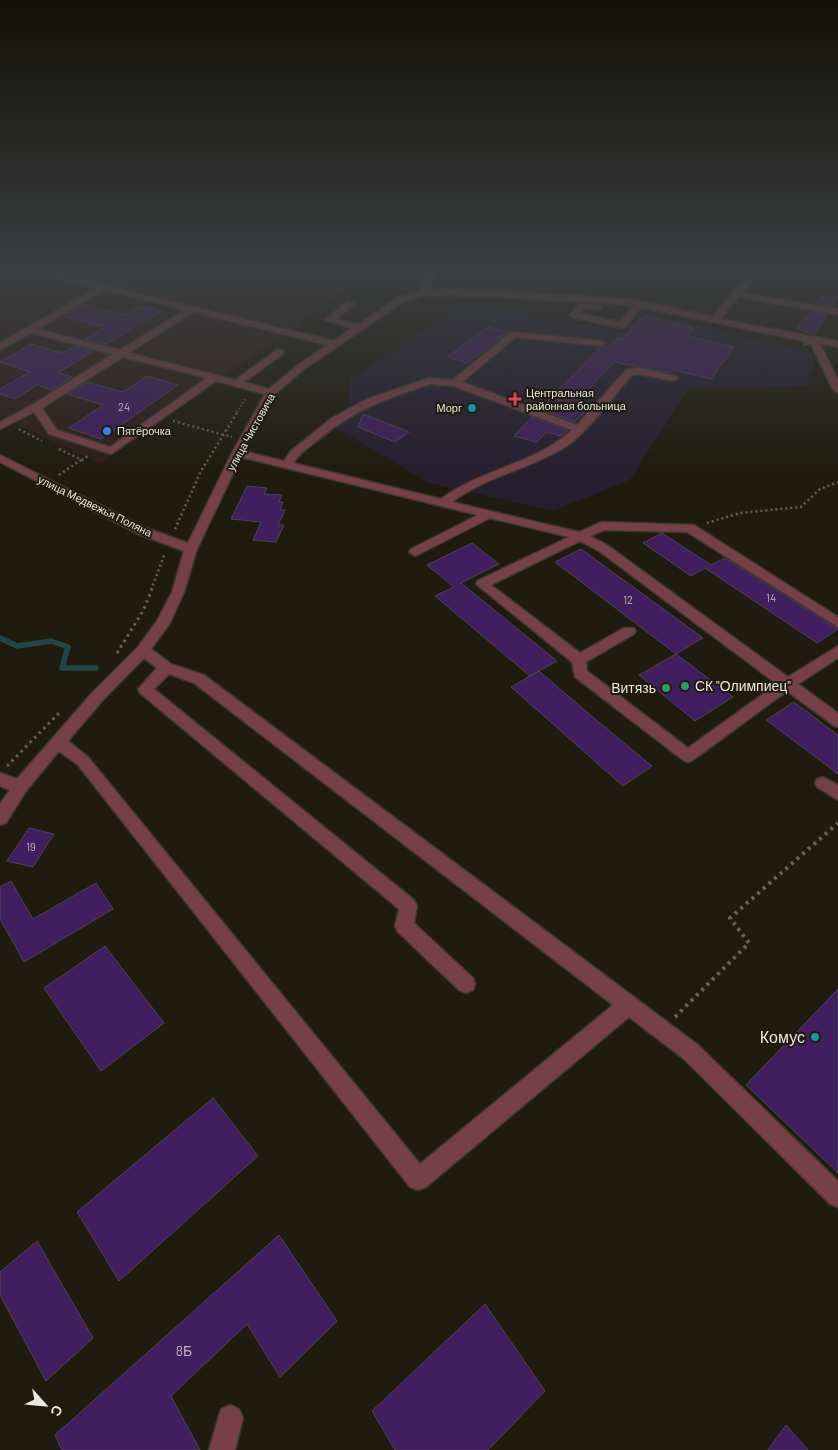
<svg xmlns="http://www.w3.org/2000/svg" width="838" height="1450" viewBox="0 0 838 1450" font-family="Barlow,sans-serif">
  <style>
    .commercial { fill: #2f1d19 }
    .medical { fill: #251f2f }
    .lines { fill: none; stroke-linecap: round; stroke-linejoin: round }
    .stream { stroke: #204747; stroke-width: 5.5 }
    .building { fill: #411e5f; stroke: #4c4553 }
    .minor-casing { stroke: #3c382b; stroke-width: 3 }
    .path-far3 { stroke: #676358; stroke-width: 2; stroke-dasharray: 1 2.5; stroke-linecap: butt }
    .path-far2 { stroke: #676358; stroke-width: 2.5; stroke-dasharray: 2 3; stroke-linecap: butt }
    .path-far1 { stroke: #676358; stroke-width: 3; stroke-dasharray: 2.5 4; stroke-linecap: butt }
    .path { stroke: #676358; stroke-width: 4; stroke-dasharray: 3 4.5; stroke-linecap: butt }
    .minor { fill: #774049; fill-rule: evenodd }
    .health-dot { fill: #e0444e; stroke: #1f1b0e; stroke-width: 2 }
    .culture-dot { fill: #0f9aa8; stroke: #1f1b0e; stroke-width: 2 }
    .shop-dot { fill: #3f7fe0; stroke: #1f1b0e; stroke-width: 2 }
    .leisure-dot { fill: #2e9e5b; stroke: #1f1b0e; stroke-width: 2 }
    .labels { text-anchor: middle; stroke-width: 4; stroke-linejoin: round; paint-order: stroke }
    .far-poi-label { font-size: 11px; fill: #ebe8df; stroke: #1f1b0e; text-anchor: start }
    .number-label { font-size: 11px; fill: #c0b6bf }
    .far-street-label { font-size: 11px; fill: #ebe8df; stroke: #1f1b0e }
    .poi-label { font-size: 14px; fill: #ebe8df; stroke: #1f1b0e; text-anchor: start }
    .near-number-label { font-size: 14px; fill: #c0b6bf }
    .near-poi-label { font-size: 16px; fill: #ebe8df; stroke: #1f1b0e; text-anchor: end }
  </style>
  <rect width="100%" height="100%" fill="#1f1b0e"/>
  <path class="commercial" d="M22 271H371L297 324 303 326 295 332 288 331 101 464 0 416V282Z"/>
  <path class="medical" d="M462 302 624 332 641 313 722 330 720 332 807 352 816 359 806 386 689 388 630 480 553 511 429 483 326 422 348 409 350 380Z"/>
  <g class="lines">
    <path class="stream" d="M0 638 17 646 51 641 68 647 62 668H96"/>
  </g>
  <path class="building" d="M823 295 838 298 833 306 816 304Z
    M84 304 125 315 140 306 161 311 110 342 104 344 85 339 105 327 63 316Z
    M810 312 827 315 815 334 796 329Z
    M644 316 694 328 687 336 734 347 711 379 673 370 671 373 614 362 574 405 588 408 575 422 540 409 600 348 605 345 609 347 618 338 622 339Z
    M488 327 508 332 467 363 447 357Z
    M31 344 62 353 74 346 94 351 58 373 72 377 52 390 37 385 15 399 0 394V389L30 372 0 362Z
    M147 376 178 385 101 439 69 428 103 405 67 394 87 382 123 392Z
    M363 414 409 432 395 442 358 427Z
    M532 417 568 430 561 436 546 432 537 442 514 436Z
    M247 486 267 488 264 494 282 495 279 502H283L280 510H285L278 525H284L276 542 253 540 261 522 231 519Z
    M662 533 711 565 725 558 838 629 817 643 705 568 691 576 643 543Z
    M472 543 499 564 461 583 557 661 530 676 435 596 454 587 427 565Z
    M581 549 703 638 676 654 555 562Z
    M676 654 733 697 695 721 639 675Z
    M539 671 595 719 652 766 623 786 511 687Z
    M794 702 838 735V774L766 720Z
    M29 828 54 834 33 867 7 861Z
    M11 881 33 919 96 883 113 909 24 962 0 919V887Z
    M105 946 164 1023 101 1071 44 988Z
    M838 989V1173L746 1085Z
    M213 1098 258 1156 119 1281 77 1212Z
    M279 1235 337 1321 280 1377 247 1324 171 1396 200 1450H62L55 1435Z
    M37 1241 93 1338 46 1381 0 1295V1272Z
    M485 1304 545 1391 488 1450H395L372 1411Z
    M786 1425 808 1450H768Z"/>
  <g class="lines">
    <defs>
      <path id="minor" d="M32 271H47L334 341 352 328 325 320 348 301 355 303 336 319 358 325 397 298 421 291 422 285 430 271H438L430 285V290L450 289 607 297 648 302 712 317 752 271H761L742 293 838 309V315L739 297 720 319 838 341V347L820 344 838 380V393L833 390 811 344 804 345V341L641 307 625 327 622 328 574 318 570 315 580 303 601 305V309L585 308 580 314 620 322 633 306 607 303 450 295 425 296 403 302 304 369 275 394 243 451 284 461 291 451 332 418 367 399 429 378 453 380 511 332 603 341 605 343 600 346 516 337 462 382 577 425 626 370 639 368 676 376 678 378 673 381 639 374 632 375C615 394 587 433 567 446 531 469 486 476 452 502L579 532 602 522 694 525 838 617V627L687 532 604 530 590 536 607 545 788 677 838 646V658L798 684 838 713V727L833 725 787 691 693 760 688 762 683 760 575 677 572 662 476 584 477 581 569 537 490 518 415 556 409 552 411 549 478 515 241 457 197 549 184 592 170 623 151 649 171 664 204 675 698 1045 838 1181V1207L830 1204 684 1059 629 1017 426 1187 418 1190 410 1187 78 765 59 751 26 791 6 823 0 825V804L10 790 0 786V773L17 779 92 693 138 647 157 621 172 592 184 551 138 534 0 462V455L146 528 188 543 232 453 265 394 216 381 111 454 49 434 34 412 0 429V422L32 405 113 354 31 333 0 350V343L96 288ZM105 290 185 310 120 350 37 329ZM193 312 328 345 298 365 269 389 244 382 283 354V350H277L235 380 129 353ZM123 357 207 378 110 447 57 430 42 408ZM430 384 454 386 572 430C535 464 481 469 441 499L293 463C300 453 309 447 319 439 356 409 385 399 430 384ZM580 541 599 551 777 684 688 748 587 671 586 662 634 634 636 631 634 628H624L580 653 491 585ZM144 658 157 668 138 689 140 693 399 909 395 926 398 932 459 990 466 993 473 990 475 984 473 978 414 923 417 906 414 900 154 689 169 674 194 683 613 1005 420 1164 88 757 68 741 102 701Z
        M823 777 838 785V800L817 787 815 783 817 779Z
        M230 1405 239 1409 243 1418 235 1450H209L221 1409Z"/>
    </defs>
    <use href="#minor" class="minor-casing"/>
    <path class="path-far3" d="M237 412 246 398"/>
    <path class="path-far2" d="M173 421 232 437
      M19 429 42 441
      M59 449 82 460 89 455
      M59 475 81 460
      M707 523 740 513 801 507 820 489 838 482
      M175 529 201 471 238 411
      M151 590 165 553"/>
    <path class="path-far1" d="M117 653 143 611 152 589
      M7 766 59 713"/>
    <path class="path" d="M675 1017 749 943 730 918 838 823"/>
    <use href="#minor" class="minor"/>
  </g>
  <linearGradient id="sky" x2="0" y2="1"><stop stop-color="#110f08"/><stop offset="0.57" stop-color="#3c3f41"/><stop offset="1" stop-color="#3c3f41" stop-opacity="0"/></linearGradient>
  <rect width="838" height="474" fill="url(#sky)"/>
  <path class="health-dot" d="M512.5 391.5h5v5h5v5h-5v5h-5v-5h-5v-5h5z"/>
  <g class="culture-dot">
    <circle cx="472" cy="408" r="5"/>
    <circle cx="815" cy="1037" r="5"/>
  </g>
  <circle class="shop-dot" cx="107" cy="431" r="5"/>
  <g class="leisure-dot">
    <circle cx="685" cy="686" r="5"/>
    <circle cx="666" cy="688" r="5"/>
  </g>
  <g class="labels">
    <g class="far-poi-label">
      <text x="526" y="397">Центральная<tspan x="526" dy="13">районная больница</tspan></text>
      <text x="462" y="412" text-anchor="end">Морг</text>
      <text x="117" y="435">Пятёрочка</text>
    </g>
    <g class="number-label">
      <text x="124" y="411">24</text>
      <text x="771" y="602">14</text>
      <text x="628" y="604">12</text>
      <text x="31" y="851">19</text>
    </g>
    <g class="far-street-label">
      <text transform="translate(251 432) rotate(-61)" y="4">улица Чистовича</text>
      <text transform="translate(95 506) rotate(26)" y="4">улица Медвежья Поляна</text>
    </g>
    <g class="poi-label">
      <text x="695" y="691">СК "Олимпиец"</text>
      <text x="656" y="693" text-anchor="end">Витязь</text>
    </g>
    <g class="near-number-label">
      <text x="184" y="1356">8Б</text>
    </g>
    <g class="near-poi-label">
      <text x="805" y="1043">Комус</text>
    </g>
  </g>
  <g transform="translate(45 1405) rotate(117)" stroke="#1f1b0e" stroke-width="4" paint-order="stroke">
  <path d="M0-4L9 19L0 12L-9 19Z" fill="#ebe8df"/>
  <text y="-8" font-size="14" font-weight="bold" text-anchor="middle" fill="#ebe8df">С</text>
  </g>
</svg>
